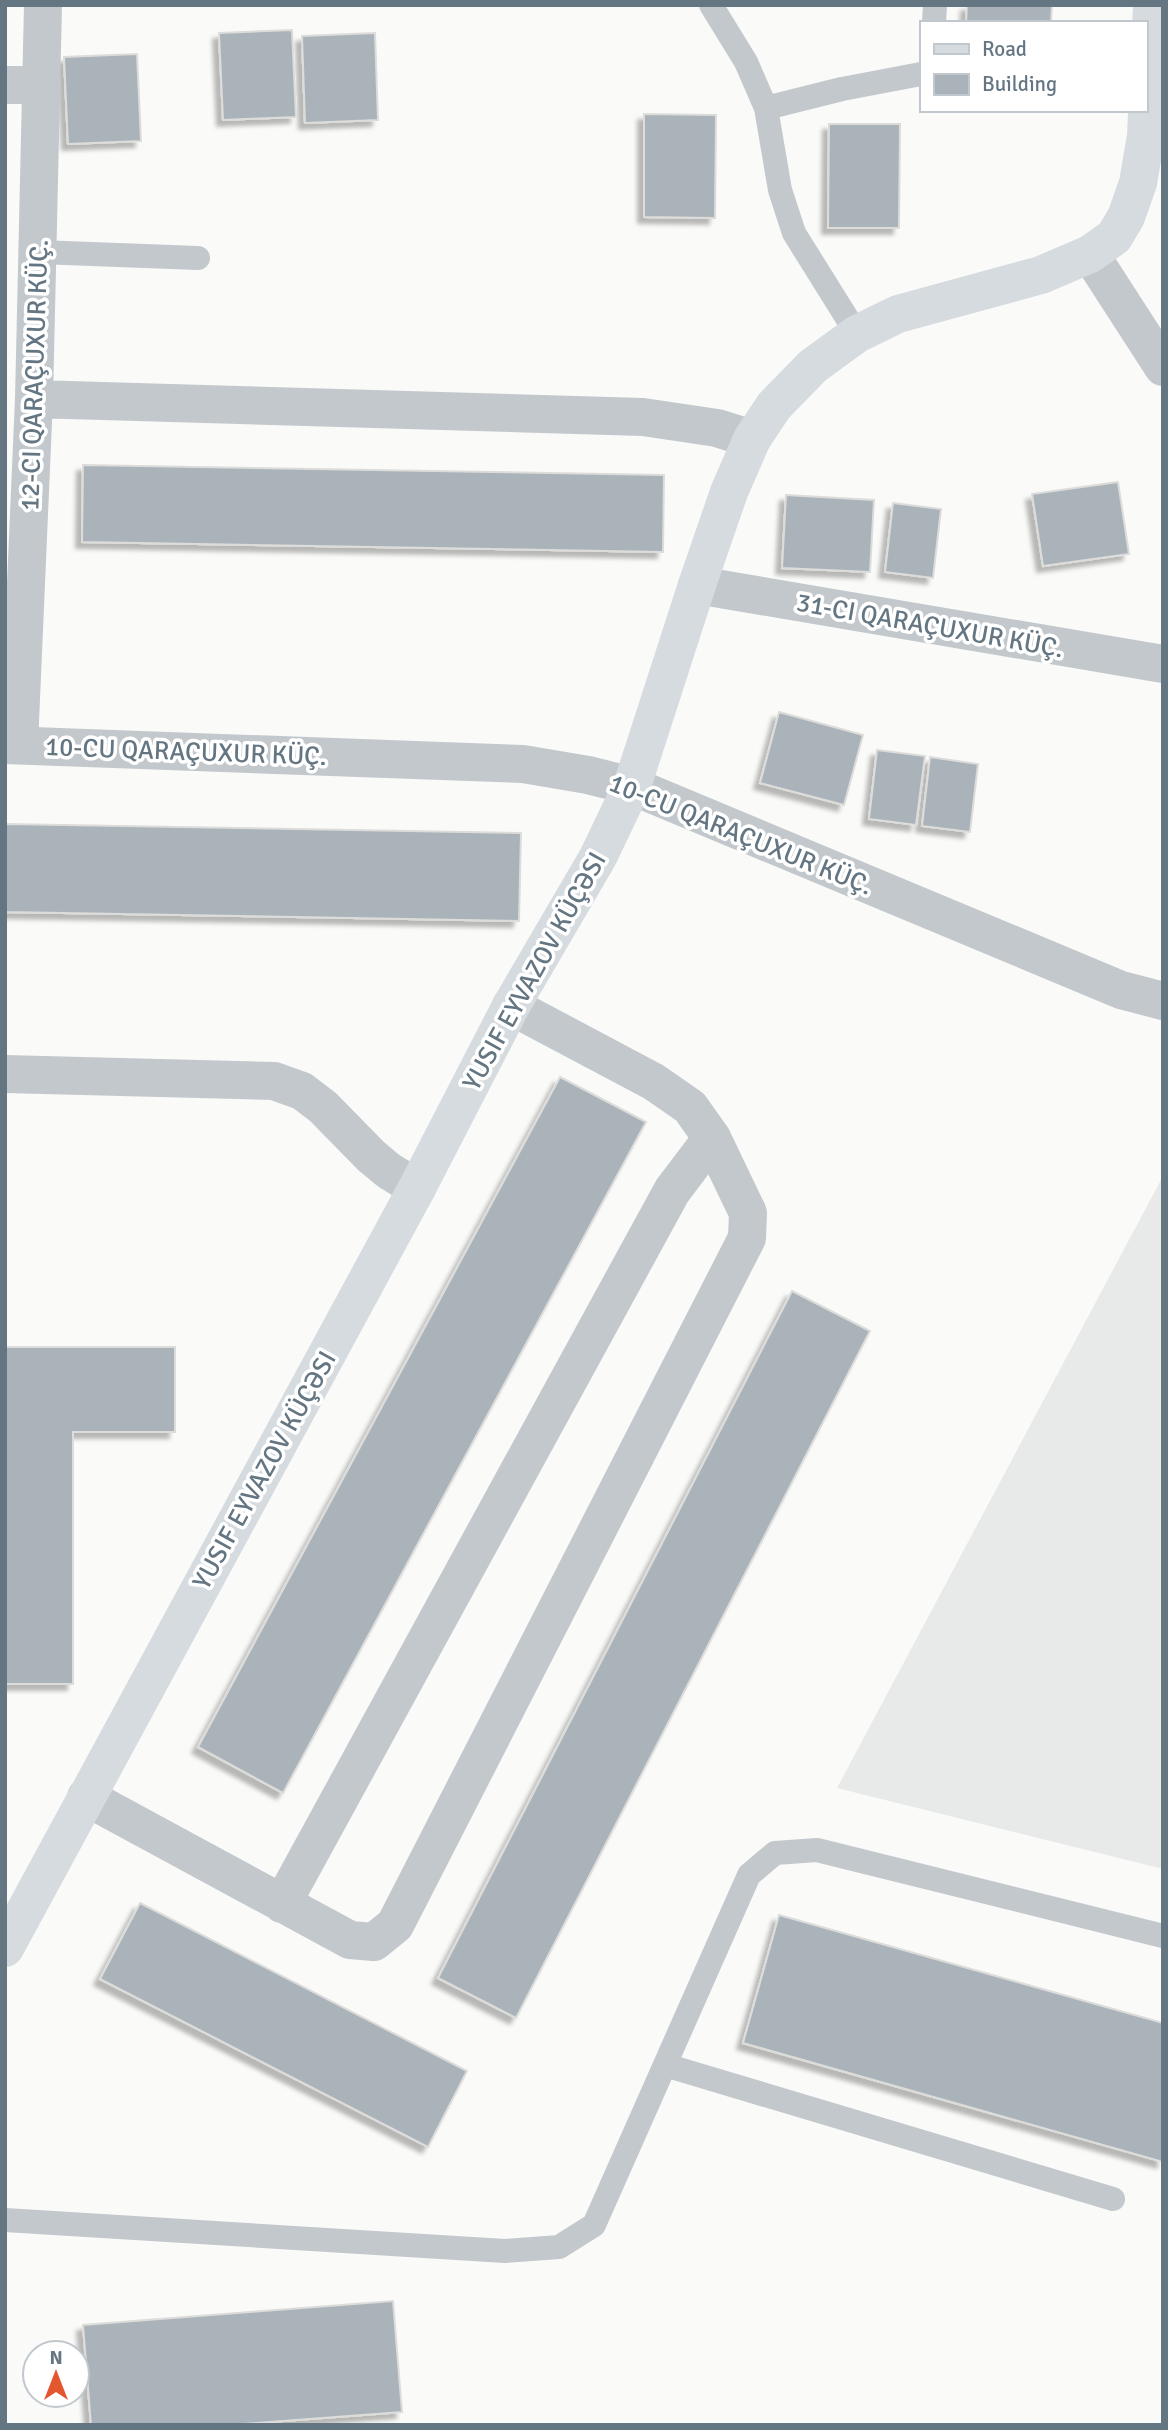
<svg xmlns="http://www.w3.org/2000/svg" width="1168" height="2430" viewBox="0 0 1168 2430" font-family="Signika,sans-serif">
  <style>
    .built { fill: #e8e9e9 }
    .building { fill: #aab3b9; stroke: #dcdcda; stroke-width: 2; filter: url(#shadow) }
    .lines { fill: none; stroke-linecap: round; stroke-linejoin: round }
    .lane { stroke: #c3c8cc; stroke-width: 24 }
    .street { stroke: #c3c8cc; stroke-width: 38 }
    .secondary { stroke: #d6dbdf; stroke-width: 38 }
    .labels { text-anchor: middle; stroke-width: 7; stroke-linejoin: round; paint-order: stroke }
    .street-label { font-size: 26px; fill: #657683; stroke: #fff }
  </style>
  <defs>
    <filter id="shadow"><feDropShadow dx="-6" dy="6" stdDeviation="2" flood-color="#0004"/></filter>
  </defs>
  <rect width="100%" height="100%" fill="#fafaf8"/>
  <path class="built" d="M1163 1176V1869L837 1788Z"/>
  <path class="building" d="M967 5H1052L1051 23H966Z
    M292 30 296 117 223 120 219 33Z
    M375 33 378 120 305 123 302 36Z
    M137 54 141 141 68 144 64 57Z
    M644 114 716 115 715 218 644 217Z
    M829 124H900L899 228H828Z
    M83 465 664 475 663 552 82 542Z
    M1118 482 1129 554 1043 566 1032 494Z
    M786 495 874 500 870 572 782 568Z
    M893 503 941 509 933 578 885 572Z
    M779 712 863 735 844 805 760 783Z
    M877 750 925 756 916 825 869 819Z
    M930 757 978 764 970 832 922 826Z
    M5 824 521 833 519 921 5 912Z
    M560 1077 646 1122 283 1793 198 1747Z
    M792 1291 870 1331 516 2018 438 1978Z
    M5 1347H175V1432H73V1684H5Z
    M140 1903 467 2071 428 2147 100 1979Z
    M779 1915 1163 2023V2162L743 2043Z
    M393 2301 402 2412 231 2425H91L83 2325Z"/>
  <g class="lines">
    <path class="lane" d="M711 5 746 62 766 108
      M934 23 935 5
      M38 252 198 258
      M857 334 794 233 780 190 766 108 842 89 921 74
      M665 2065 1113 2199
      M5 2220 505 2251 559 2247 594 2225 749 1875 775 1853 817 1850 1163 1936"/>
    <path class="street" d="M5 85H42
      M1090 254 1163 367
      M34 399 643 417 717 428 752 439
      M697 585 1163 664
      M5 745 523 764 588 775 632 786 1121 990 1163 1001
      M19 745 34 399 43 5
      M5 1074 274 1081 302 1091 323 1107 371 1156 389 1171 417 1188
      M86 1797 350 1940 374 1942 395 1925 747 1238 748 1213 712 1138 690 1107 654 1082 511 1006
      M282 1904 672 1191 712 1138"/>
    <path class="secondary" d="M5 1948 417 1188 511 1006 598 857 632 786 697 585 729 492 752 439 774 406 813 366 857 334 898 314 1041 275 1090 254 1114 237 1126 217 1138 183 1146 136 1152 5"/>
  </g>
  <g class="labels">
    <g class="street-label">
      <text transform="translate(34 375) rotate(-88)" y="9">12-CI QARAÇUXUR KÜÇ.</text>
      <text transform="translate(930 625) rotate(10)" y="9">31-CI QARAÇUXUR KÜÇ.</text>
      <text transform="translate(186 751) rotate(2)" y="9">10-CU QARAÇUXUR KÜÇ.</text>
      <text transform="translate(741 834) rotate(22)" y="9">10-CU QARAÇUXUR KÜÇ.</text>
      <text transform="translate(534 971) rotate(-61)" y="9">YUSIF EYVAZOV KÜÇƏSI</text>
      <text transform="translate(264 1470) rotate(-61)" y="9">YUSIF EYVAZOV KÜÇƏSI</text>
    </g>
  </g>
  <rect width="1168" height="2430" fill="none" stroke="#657683" stroke-width="14"/>
  <rect x="920" y="21" width="228" height="91" fill="#ffffff" stroke="#c1c8cd" stroke-width="2"/>
  <rect x="934" y="44" width="35" height="10" fill="#d6dbdf" stroke="#c1c8cd" stroke-width="2"/>
  <text x="982" y="56" font-size="21" fill="#657683">Road</text>
  <rect x="934" y="74" width="35" height="21" fill="#aab3b9" stroke="#c1c8cd" stroke-width="2"/>
  <text x="982" y="91" font-size="21" fill="#657683">Building</text>
  <g transform="translate(56 2374)"><circle r="33" fill="#ffffff" stroke="#c1c8cd" stroke-width="2"/>
  <path d="M0-5L12 26L0 18L-12 26Z" fill="#e4572e"/>
  <text y="-10" font-size="19" font-weight="bold" text-anchor="middle" fill="#657683">N</text>
  </g>
</svg>
